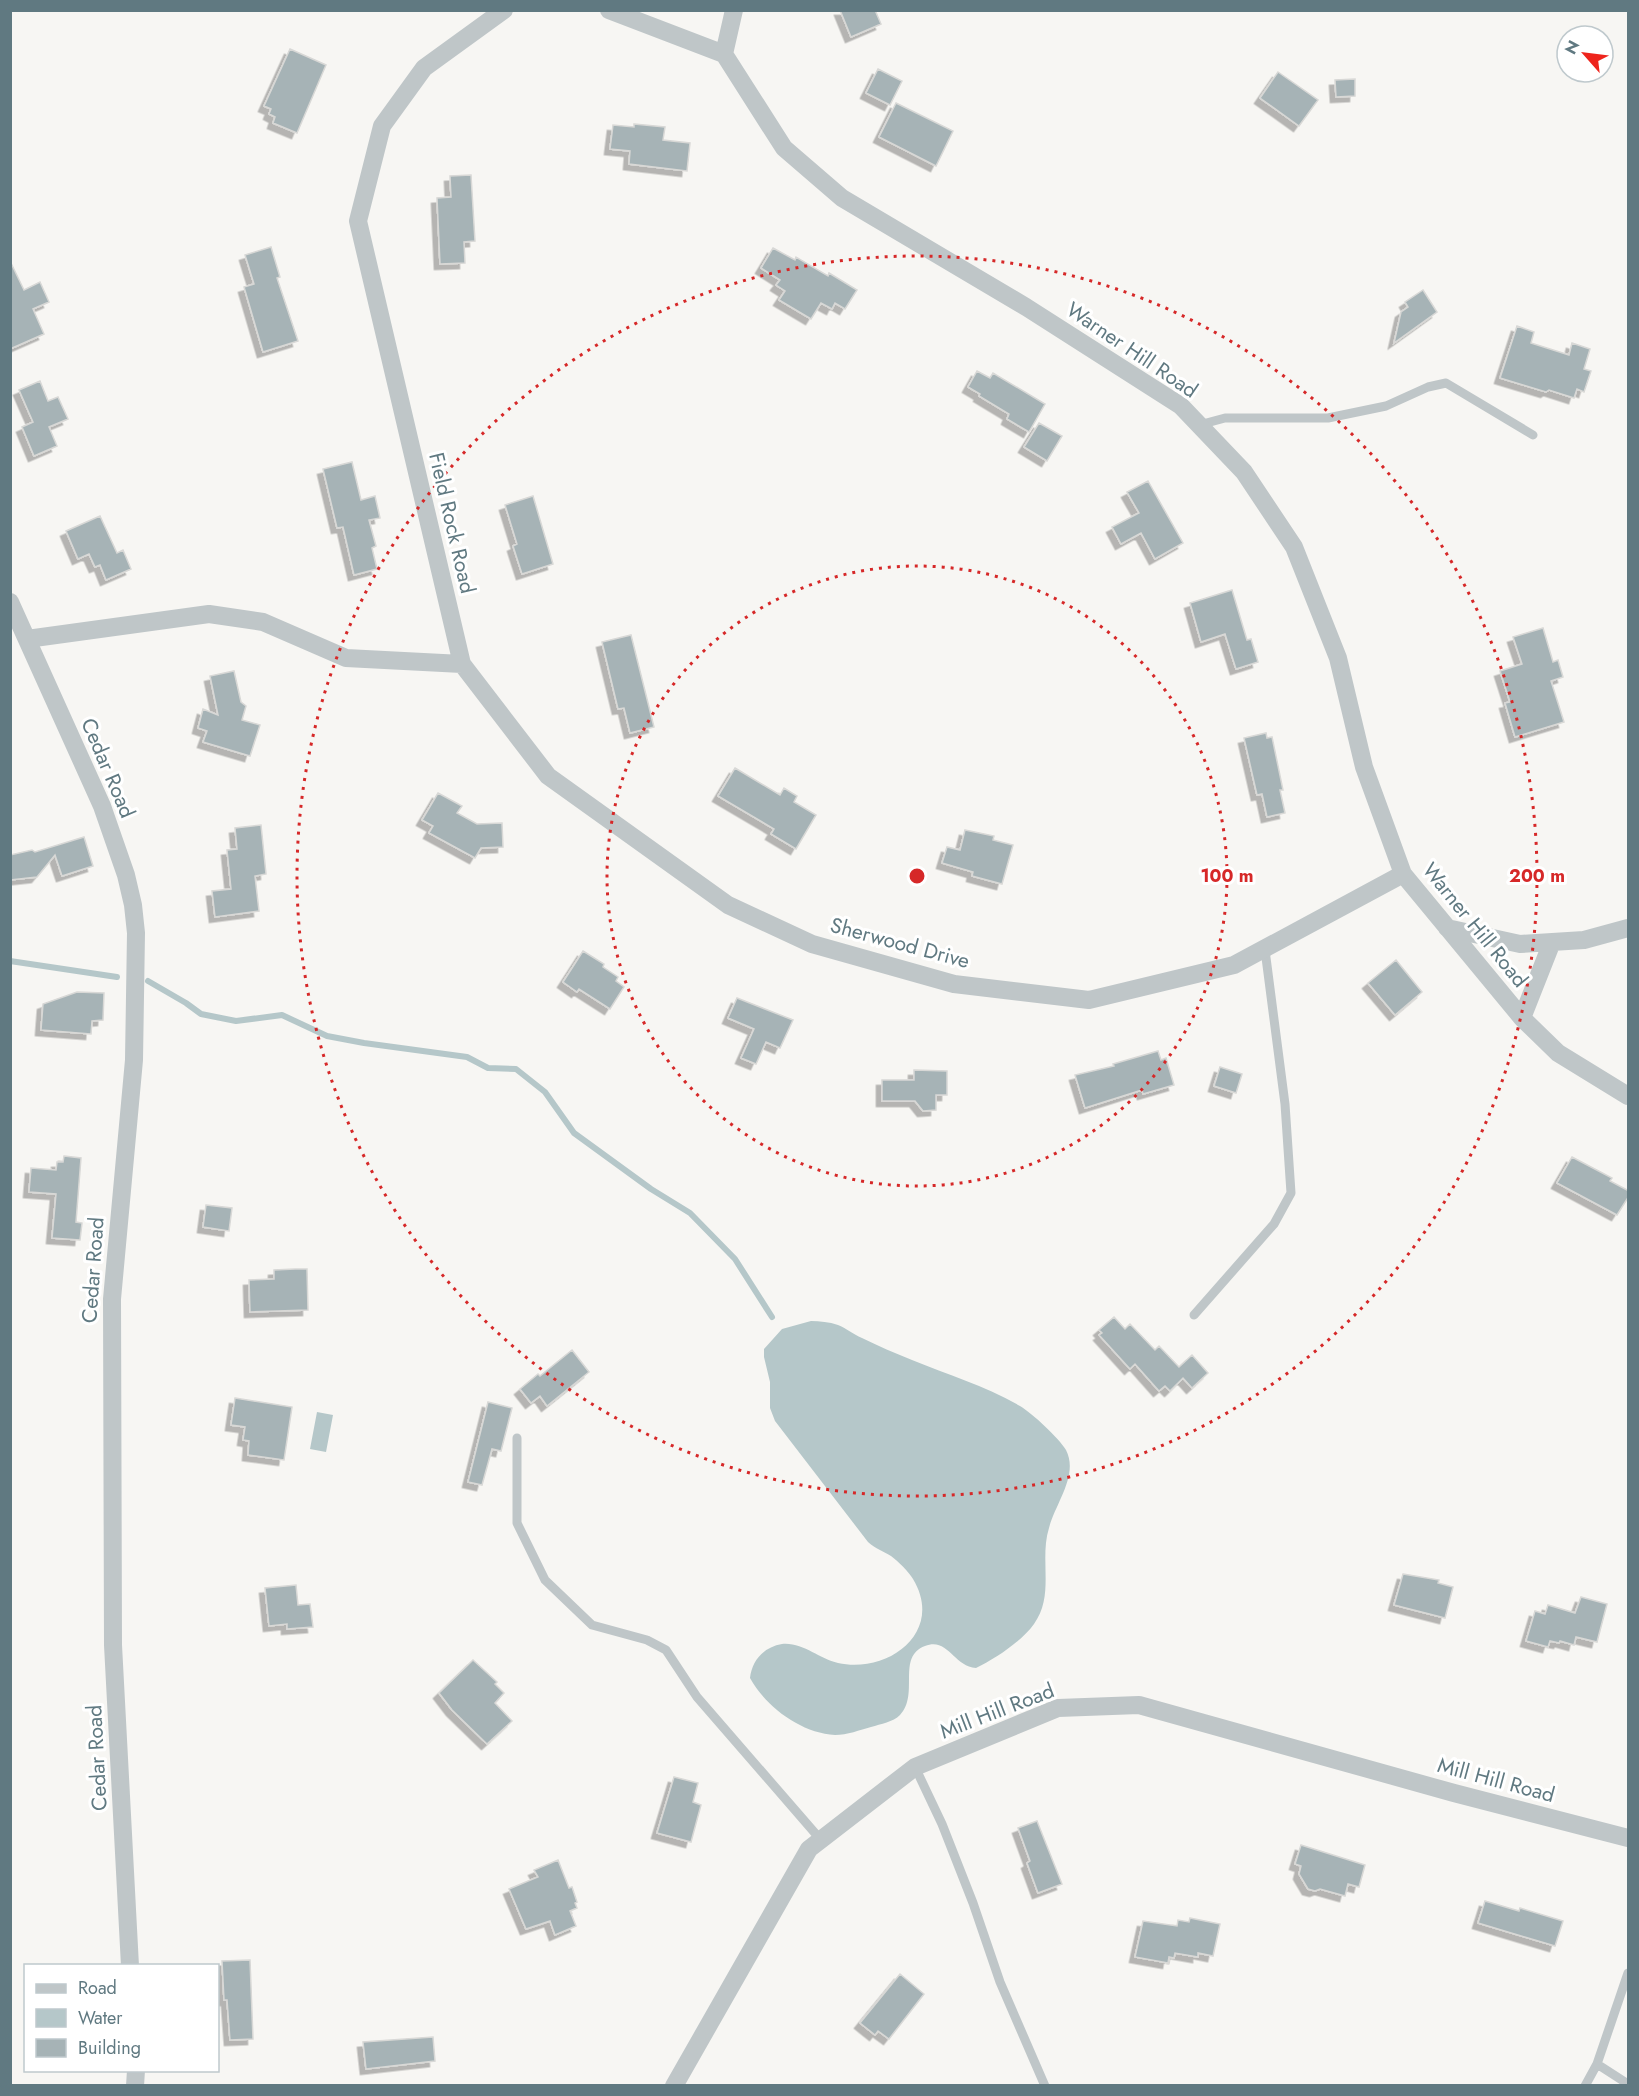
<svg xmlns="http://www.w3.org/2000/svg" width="1639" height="2096" viewBox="0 0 1639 2096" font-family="Jost,sans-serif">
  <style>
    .water { fill: #b5c7c9 }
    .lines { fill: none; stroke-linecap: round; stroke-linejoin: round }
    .stream { stroke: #b5c7c9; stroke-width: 6 }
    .building { fill: #a6b3b6; stroke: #d8d8d6; stroke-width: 1.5; filter: url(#shadow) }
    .lane { stroke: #bfc6c8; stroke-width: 9 }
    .street { stroke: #bfc6c8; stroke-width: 18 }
    .ring { fill: none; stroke: #d62828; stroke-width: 3; stroke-dasharray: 3 6 }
    .labels { text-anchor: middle; stroke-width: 6; stroke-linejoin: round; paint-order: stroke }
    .street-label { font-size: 21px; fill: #607981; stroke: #fff }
    .centre { fill: #d62828; stroke: #fff; stroke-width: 3 }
    .ring-label { font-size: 18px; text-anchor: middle; font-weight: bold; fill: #d62828; stroke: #fff; stroke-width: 6; stroke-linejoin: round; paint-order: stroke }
  </style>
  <defs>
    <filter id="shadow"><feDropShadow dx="-5.5" dy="5.5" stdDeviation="0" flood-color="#0004"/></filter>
  </defs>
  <rect width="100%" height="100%" fill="#f7f6f3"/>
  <path class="water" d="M811 1321C820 1321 829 1322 838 1325 846 1328 853 1334 862 1338 878 1346 895 1353 912 1360 948 1375 986 1386 1020 1406 1032 1413 1059 1438 1066 1450 1079 1475 1055 1504 1049 1528 1039 1560 1055 1595 1034 1624 1022 1641 995 1659 976 1668 953 1666 948 1637 925 1646 896 1657 920 1694 900 1715 893 1722 881 1724 871 1727 860 1730 847 1735 835 1735 801 1733 766 1707 750 1678 752 1660 764 1647 782 1644 803 1642 819 1659 838 1663 888 1674 945 1632 913 1579 909 1572 898 1561 891 1556 883 1551 876 1549 868 1542L775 1421 770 1408V1382L764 1357V1349L782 1329Z
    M317 1412 333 1415 326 1452 310 1449Z"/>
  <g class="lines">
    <path class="stream" d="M10 961 117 977
      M148 981 186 1003 201 1014 236 1021 282 1015 327 1036 364 1043 467 1057 488 1068 516 1069 545 1092 574 1133 651 1189 690 1213 735 1259 772 1317"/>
  </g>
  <path class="building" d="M840 10H875L881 24 851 37Z
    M290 49 326 65 297 133 273 123 275 117 269 114 271 109 264 106Z
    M878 69 902 81 890 105 866 93Z
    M1278 72 1318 100 1299 126 1260 98Z
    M1355 79V96L1336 97 1335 80Z
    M896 103 953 131 936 166 879 137Z
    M634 124 665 127 663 140 690 143 687 171 629 164 630 151 610 149 613 125 634 127Z
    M471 175 475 241 464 242 465 263 440 264 437 198 451 197 450 176Z
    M271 247 280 277 277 278 298 341 263 352 244 287 254 284 245 255Z
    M773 248 795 260 796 257 828 276 829 273 857 290 845 309 835 303 832 309 821 303 811 319 779 300 785 291 776 285 780 280 761 268Z
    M10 261 24 290 40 282 49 302 33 309 44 334 10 349Z
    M1423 290 1437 312 1394 343 1401 312 1408 307 1405 302Z
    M1517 326 1534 332 1531 343 1569 355 1572 343 1590 349 1584 369 1591 371 1584 392 1577 389 1574 398 1549 390 1546 392 1500 378Z
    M977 371 990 378 993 373 1045 404 1029 432 1007 419 1009 414 979 396 980 394 968 387Z
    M40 381 48 401 58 397 68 419 49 427 57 446 34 456 22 427 33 422 19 390Z
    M1039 423 1062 436 1047 461 1024 447Z
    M352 462 361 500 375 496 380 518 369 520 376 546 372 548 377 569 354 575 343 527 337 528 323 469Z
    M1148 481 1183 543 1155 559 1141 533 1121 544 1112 527 1139 513 1127 492Z
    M533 496 553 564 522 574 513 546 517 544 505 505Z
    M100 516 117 553 123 550 131 569 106 580 100 565 95 567 89 554 78 559 66 531Z
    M1232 590 1247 640 1251 639 1258 662 1236 669 1225 634 1201 642 1190 603Z
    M1543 628 1553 662 1558 660 1563 677 1551 681 1564 722 1515 737 1505 703 1510 702 1500 671 1522 664 1513 637Z
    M631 635 654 727 630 733 624 708 618 709 602 642Z
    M234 671 241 702 246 706 242 720 260 725 250 756 203 742 207 731 198 728 203 709 218 715 210 676Z
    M1266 733 1267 738 1272 737 1283 790H1280L1285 813 1267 817 1262 794 1257 795 1244 738Z
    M735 768 780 795 784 788 797 796 794 802 816 815 796 849 771 834 774 829 718 796Z
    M438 793 462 806 457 813 477 824 502 823 503 847 481 848 475 858 429 833 433 826 422 820Z
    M261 825 266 874 255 876 259 911 215 917 212 891 231 889 227 850 237 849 235 828Z
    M965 830 994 836 993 840 1013 845 1002 884 972 876 973 872 942 863 947 847 960 850Z
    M84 837 93 866 62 876 55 855 37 877 10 880V855L32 850 35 852Z
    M583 951 604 964 603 967 618 977 616 981 624 987 610 1009 579 989 577 992 563 982Z
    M1396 960 1422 992 1395 1015 1368 983Z
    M77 992 104 993 103 1020 92 1021 91 1034 41 1030 43 1004Z
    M737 998 793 1020 780 1048 766 1042 756 1064 741 1058 754 1029 728 1018Z
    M1158 1051 1161 1060 1166 1058 1174 1085 1143 1094 1142 1090 1085 1108 1075 1075 1114 1066 1113 1064Z
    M1220 1067 1242 1074 1236 1093 1214 1086Z
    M914 1070 947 1071V1095H936V1110L923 1111 915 1101H882V1080H914Z
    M64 1156 81 1158 76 1222 82 1223 80 1240 52 1238 56 1194 29 1192 31 1168 56 1170 57 1162H63Z
    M1572 1157 1612 1178 1610 1181 1629 1191V1196L1617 1215 1557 1183Z
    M206 1205 232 1208 229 1231 203 1227Z
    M295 1269H307L308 1310 250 1312 249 1280 274 1279V1270Z
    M1114 1317 1125 1329 1130 1324 1155 1350 1159 1346 1179 1367 1192 1355 1208 1373 1192 1388 1183 1378 1170 1391 1165 1386 1159 1391 1135 1364 1130 1369 1099 1335 1102 1333 1099 1330Z
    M572 1350 589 1372 547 1406 540 1396 531 1403 520 1389 538 1374 540 1376Z
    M235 1398 292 1407 284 1460 248 1455 249 1441 243 1440 245 1427 231 1425Z
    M488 1402 512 1408 501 1451 492 1449 482 1485 468 1482Z
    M1403 1574 1439 1580 1438 1583 1453 1587 1445 1618 1394 1605Z
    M296 1585 298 1605 310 1604 313 1627 287 1629V1624L269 1626 265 1588Z
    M1581 1597 1607 1604 1597 1642 1576 1637 1574 1645 1560 1641 1559 1643 1550 1641 1548 1647 1526 1641 1535 1611 1545 1614 1548 1605 1575 1613Z
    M473 1660 497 1682 495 1684 504 1693 495 1703 512 1721 487 1744 452 1710 439 1693Z
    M674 1777 698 1783 693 1802 701 1805 691 1842 657 1833Z
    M1037 1821 1062 1884 1038 1893 1027 1863 1030 1861 1018 1828Z
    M1301 1845 1365 1865 1359 1887 1348 1884 1345 1896 1320 1889 1315 1891 1308 1889 1299 1874 1301 1866 1295 1864Z
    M558 1860 569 1888 572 1887 577 1902 575 1903 577 1908 570 1911 576 1926 555 1935 550 1921 526 1929 509 1889 538 1877 534 1870Z
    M1485 1901 1519 1911 1520 1908 1563 1921 1555 1946 1478 1923Z
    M1190 1918 1220 1924 1213 1956 1198 1953V1957L1175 1953 1174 1958 1169 1957 1168 1963 1135 1957 1143 1921 1177 1926 1178 1920 1189 1922Z
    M250 1960 253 2039 230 2040 227 2000H224L222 1961Z
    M900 1974 924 1994 889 2039 878 2031 875 2035 860 2023Z
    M433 2037 435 2061 366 2069 363 2042Z"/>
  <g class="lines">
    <path class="lane" d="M1199 425 1225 418H1328L1386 406 1428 387 1446 383 1533 435
      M1194 1315 1274 1224 1291 1193 1285 1104 1265 950
      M517 1438V1523L545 1580 592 1625 647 1640 666 1650 697 1697 821 1840
      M915 1767 942 1824 973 1903 1000 1982 1045 2086
      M1597 2064 1628 2084
      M1585 2086 1597 2064 1628 1973"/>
    <path class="street" d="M504 10 424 68 382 126 358 221 462 664 548 776 728 905 812 944 954 984 1089 1000 1234 965 1403 874
      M609 10 724 54
      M734 10 724 54 784 148 842 198 1026 307 1181 406 1244 472 1294 547 1338 658 1364 767 1403 874 1522 1018 1558 1053 1628 1096
      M10 602 102 806 126 875 133 905 136 933 134 1060 112 1299 113 1645 130 1966
      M27 639 209 614 263 622 346 658 462 664
      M1447 928 1520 944 1584 940 1628 928
      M1522 1018 1552 942
      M135 2086 136 2070
      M674 2086 809 1849 915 1767 1058 1708 1139 1705 1454 1793 1628 1838"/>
  </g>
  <g class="ring">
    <circle cx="917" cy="876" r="310"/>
    <circle cx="917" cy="876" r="620"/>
  </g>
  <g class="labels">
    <g class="street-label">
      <text transform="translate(1132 350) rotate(34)" y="7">Warner Hill Road</text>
      <text transform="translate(452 523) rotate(77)" y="7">Field Rock Road</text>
      <text transform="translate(108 768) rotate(67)" y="7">Cedar Road</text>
      <text transform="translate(1475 925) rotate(51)" y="7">Warner Hill Road</text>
      <text transform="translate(900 943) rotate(15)" y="7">Sherwood Drive</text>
      <text transform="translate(93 1270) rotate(-86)" y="7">Cedar Road</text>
      <text transform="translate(997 1711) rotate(-21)" y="7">Mill Hill Road</text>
      <text transform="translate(97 1758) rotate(-93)" y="7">Cedar Road</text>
      <text transform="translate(1496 1780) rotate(15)" y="7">Mill Hill Road</text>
    </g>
  </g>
  <circle cx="917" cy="876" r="9" class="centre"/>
  <g class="ring-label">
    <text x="1227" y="882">100 m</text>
    <text x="1537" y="882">200 m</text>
  </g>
  <rect width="1639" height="2096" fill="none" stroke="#607981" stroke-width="24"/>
  <rect x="24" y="1964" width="195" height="108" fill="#ffffff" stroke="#bfc9cd" stroke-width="1.5"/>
  <rect x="36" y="1984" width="30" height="9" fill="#bfc6c8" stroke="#bfc9cd" stroke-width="1.5"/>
  <text x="78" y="1994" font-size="18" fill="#607981">Road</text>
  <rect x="36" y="2009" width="30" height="18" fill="#b5c7c9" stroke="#bfc9cd" stroke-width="1.5"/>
  <text x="78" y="2024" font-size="18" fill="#607981">Water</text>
  <rect x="36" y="2039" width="30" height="18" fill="#a6b3b6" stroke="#bfc9cd" stroke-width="1.5"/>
  <text x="78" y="2054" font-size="18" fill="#607981">Building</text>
  <g transform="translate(1585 54) rotate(298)"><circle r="28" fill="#ffffff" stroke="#bfc9cd" stroke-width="1.5"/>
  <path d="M0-4.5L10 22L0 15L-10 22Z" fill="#ee241c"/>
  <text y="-9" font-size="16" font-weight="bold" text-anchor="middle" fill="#607981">N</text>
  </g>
</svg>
